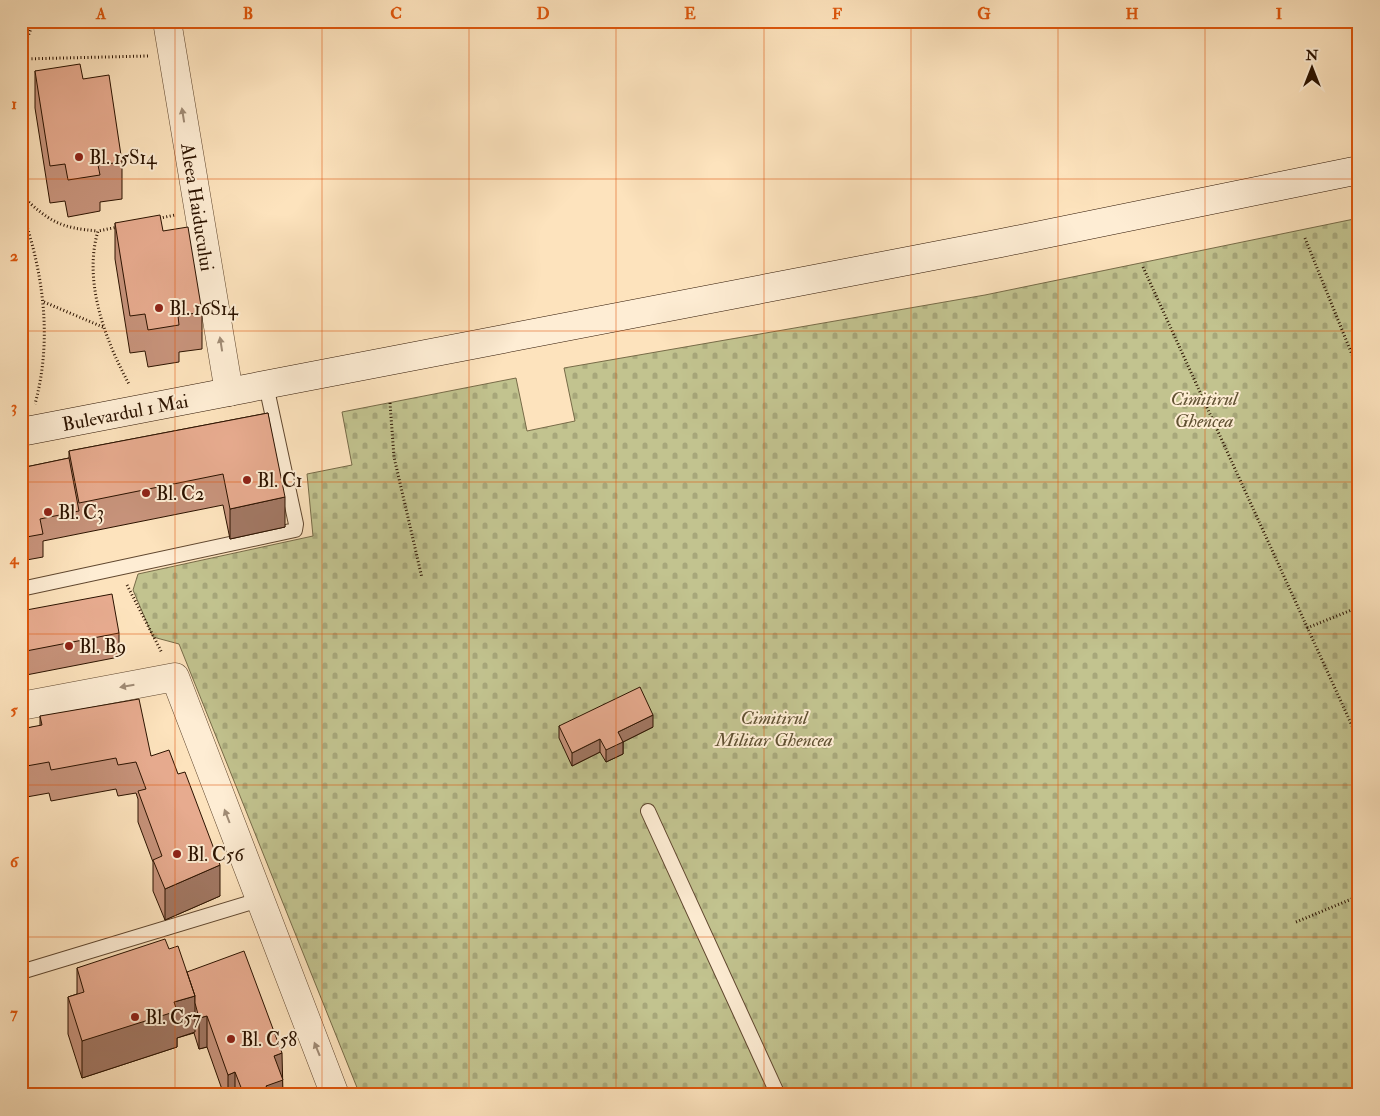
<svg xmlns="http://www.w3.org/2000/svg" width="1380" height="1116" viewBox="0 0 1380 1116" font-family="'IM FELL Double Pica',serif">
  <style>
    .cemetery { fill: url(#cemetery-stones); stroke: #776b48 }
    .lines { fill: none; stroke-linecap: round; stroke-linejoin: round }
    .lane-casing { stroke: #60472f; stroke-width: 16 }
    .street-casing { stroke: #60472f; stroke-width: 29 }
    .secondary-casing { stroke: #2c1300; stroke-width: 29 }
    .path { stroke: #2c1300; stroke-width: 3; stroke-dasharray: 1 2.5; stroke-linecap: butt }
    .lane { stroke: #feedd4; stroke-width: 14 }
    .street { stroke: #feedd4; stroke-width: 28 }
    .secondary { stroke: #feedd4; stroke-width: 28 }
    .wall { fill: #c7937b; stroke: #2c1300 }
    .shaded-wall { fill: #a27864; stroke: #2c1300 }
    .building { fill: #e7ab8f; stroke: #2c1300 }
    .oneway { fill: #a08b75 }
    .grid { fill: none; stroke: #df560b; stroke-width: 1; stroke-opacity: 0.55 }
    .poi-dot { fill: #8f2418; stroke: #feedd4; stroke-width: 2 }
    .labels { text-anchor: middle; stroke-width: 4; stroke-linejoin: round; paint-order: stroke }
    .poi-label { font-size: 19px; fill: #2c1300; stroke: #feedd4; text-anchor: start }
    .street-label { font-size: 19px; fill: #2c1300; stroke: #feedd4 }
    .park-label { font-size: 19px; font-style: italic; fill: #605132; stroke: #feedd4 }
    .neatline { fill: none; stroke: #df560b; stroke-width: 2 }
    .grid-label { font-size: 16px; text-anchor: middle; font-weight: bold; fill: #df560b }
  </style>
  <defs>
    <pattern id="cemetery-stones" width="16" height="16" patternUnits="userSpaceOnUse" patternTransform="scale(1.25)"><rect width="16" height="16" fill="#c2c38f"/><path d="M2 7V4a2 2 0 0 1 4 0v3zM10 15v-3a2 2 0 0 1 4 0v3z" fill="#a7a77a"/></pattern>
  </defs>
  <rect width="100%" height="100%" fill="#fde3bd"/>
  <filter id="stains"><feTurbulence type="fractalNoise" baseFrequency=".004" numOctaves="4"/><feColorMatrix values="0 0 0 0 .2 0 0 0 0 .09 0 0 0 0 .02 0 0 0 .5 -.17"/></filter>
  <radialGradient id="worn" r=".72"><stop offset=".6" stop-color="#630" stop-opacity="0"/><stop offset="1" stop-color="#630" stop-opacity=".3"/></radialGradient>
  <path class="cemetery" d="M1359 218V1095H360L179 644 153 637 133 590 138 574 313 536 307 474 352 465 342 412 516 378 527 431 575 421 564 368 985 295Z"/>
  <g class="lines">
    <defs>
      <path id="lane" d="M21 589 295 530 296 524 266 385
        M648 811 778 1095
        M21 972 259 900"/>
      <path id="street" d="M167 21 229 392
        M21 706 175 677 335 1095"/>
      <path id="secondary" d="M21 432 1001 243 1359 170"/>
    </defs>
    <use href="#lane" class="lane-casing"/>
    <use href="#street" class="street-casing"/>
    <use href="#secondary" class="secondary-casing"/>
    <path class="path" d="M21 54 34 21
      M21 59 148 56
      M21 195C50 222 60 228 98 231
      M21 208C43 271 53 338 35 404
      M156 219 175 215
      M118 227 98 231C83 281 105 340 129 384
      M1305 238 1359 372
      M1143 267 1359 741
      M44 302 105 328
      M390 403 394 457 422 578
      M127 585 162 653
      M1307 628 1359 607
      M1296 922 1359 896"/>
    <use href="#lane" class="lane"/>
    <use href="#street" class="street"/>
    <use href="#secondary" class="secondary"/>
  </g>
  <path class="wall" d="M35 71 83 79 122 162V199L100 202V211L68 217 65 201 50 203 35 108Z
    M115 223 163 231 202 312V349L179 352V362L148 367 145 351 130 353 115 259Z
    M21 282 25 308V345H21Z
    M268 413 285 527 230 539 223 505 43 541V557L21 561V468L69 458V451Z
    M21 611 119 633V657L21 676Z
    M40 716 151 756 220 896 165 920 153 891V862L138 822V799L136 793 118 796 116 789 51 801 49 793 21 798V729L40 726Z
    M559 726 653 727 623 742V754L606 762 600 752 572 766 559 738Z
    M169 949 187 972 282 1078 283 1095H224L207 1047 199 1049 194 1033 177 1038V1047L82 1078 68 1034V997L77 994V968Z"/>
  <path class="shaded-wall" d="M285 497V527L230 539V509Z
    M653 715V727L623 742V754L606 762V750L618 732Z
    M600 739V752L572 766V753Z
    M220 865V896L165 920V889Z
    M195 996V1032L177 1038V1047L82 1078V1041L174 1002Z
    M207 1016V1047L199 1049V1018Z
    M282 1053 283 1095H266V1086L274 1056Z
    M235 1072V1095H228V1075Z"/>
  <path class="building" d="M80 64 83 79 109 75 122 162 98 165 100 175 68 180 65 164 50 166 35 71Z
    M160 215 163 231 188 227 202 312 178 316 179 325 148 330 145 314 130 316 115 223Z
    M21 282 25 308 21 309Z
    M268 413 285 497 230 509 223 474 79 503 69 451Z
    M69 458 79 511 40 519 43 534 21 538V468Z
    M112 594 119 633 21 652V611Z
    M640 687 653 715 618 732 623 742 606 750 600 739 572 753 559 726Z
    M139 699 151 756 169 750 178 774 185 772 220 865 165 889 153 860 162 856 138 791 146 789 136 762 118 765 116 758 51 770 49 762 21 767V729L42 725 40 716Z
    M165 939 169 949 178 946 195 996 174 1002 177 1011 82 1041 68 997 84 992 77 968Z
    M244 951 282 1053 274 1056 283 1080 266 1086 270 1095H231V1094L242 1090 235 1072 228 1075 207 1016 199 1018 195 1003V996L187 972Z"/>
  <defs><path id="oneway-solid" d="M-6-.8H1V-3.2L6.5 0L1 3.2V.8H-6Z" transform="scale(1.25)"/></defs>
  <g class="oneway">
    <use href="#oneway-solid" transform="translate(183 115) rotate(-99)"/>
    <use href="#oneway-solid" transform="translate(221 344) rotate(-99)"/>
    <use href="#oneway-solid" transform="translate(127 686) rotate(170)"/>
    <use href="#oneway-solid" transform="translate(227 816) rotate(-111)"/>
    <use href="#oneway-solid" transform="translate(317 1049) rotate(-112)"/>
  </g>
  <path class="grid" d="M175 21V1095M322 21V1095M469 21V1095M616 21V1095M764 21V1095M911 21V1095M1058 21V1095M1205 21V1095M21 179H1359M21 331H1359M21 482H1359M21 634H1359M21 785H1359M21 937H1359"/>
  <g class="poi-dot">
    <circle cx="79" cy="157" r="5"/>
    <circle cx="159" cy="308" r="5"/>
    <circle cx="247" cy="480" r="5"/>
    <circle cx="146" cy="493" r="5"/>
    <circle cx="48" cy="512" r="5"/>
    <circle cx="69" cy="646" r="5"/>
    <circle cx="177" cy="854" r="5"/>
    <circle cx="135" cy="1017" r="5"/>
    <circle cx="231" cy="1039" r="5"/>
  </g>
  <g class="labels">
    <g class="poi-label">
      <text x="89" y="164">Bl. 15S14</text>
      <text x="169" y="315">Bl. 16S14</text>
      <text x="257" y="487">Bl. C1</text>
      <text x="156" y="500">Bl. C2</text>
      <text x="58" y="519">Bl. C3</text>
      <text x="79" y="653">Bl. B9</text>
      <text x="187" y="861">Bl. C56</text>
      <text x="145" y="1024">Bl. C57</text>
      <text x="241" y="1046">Bl. C58</text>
    </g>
    <g class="street-label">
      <text transform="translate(198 207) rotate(81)" y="7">Aleea Haiducului</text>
      <text transform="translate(125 412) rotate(-11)" y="7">Bulevardul 1 Mai</text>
    </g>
    <g class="park-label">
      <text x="1204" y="405">Cimitirul<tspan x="1204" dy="22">Ghencea</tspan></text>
      <text x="774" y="724">Cimitirul<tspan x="774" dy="22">Militar Ghencea</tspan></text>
    </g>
  </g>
  <rect width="1380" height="1116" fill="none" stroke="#fde3bd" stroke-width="55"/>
  <g transform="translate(1312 68)" stroke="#feedd4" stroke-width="4" paint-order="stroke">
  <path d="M0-4L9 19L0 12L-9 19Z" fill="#2c1300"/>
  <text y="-8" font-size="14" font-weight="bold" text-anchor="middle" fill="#2c1300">N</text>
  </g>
  <rect x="28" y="28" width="1324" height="1060" class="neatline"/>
  <g class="grid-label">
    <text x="101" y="19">A</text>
    <text x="248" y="19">B</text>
    <text x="396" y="19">C</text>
    <text x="543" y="19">D</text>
    <text x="690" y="19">E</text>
    <text x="837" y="19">F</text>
    <text x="984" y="19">G</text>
    <text x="1132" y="19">H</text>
    <text x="1279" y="19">I</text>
    <text x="14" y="109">1</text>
    <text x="14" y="261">2</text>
    <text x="14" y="412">3</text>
    <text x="14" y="564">4</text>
    <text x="14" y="715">5</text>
    <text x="14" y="867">6</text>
    <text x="14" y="1018">7</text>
  </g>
  <rect width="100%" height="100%" filter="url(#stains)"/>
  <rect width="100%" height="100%" fill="url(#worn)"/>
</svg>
